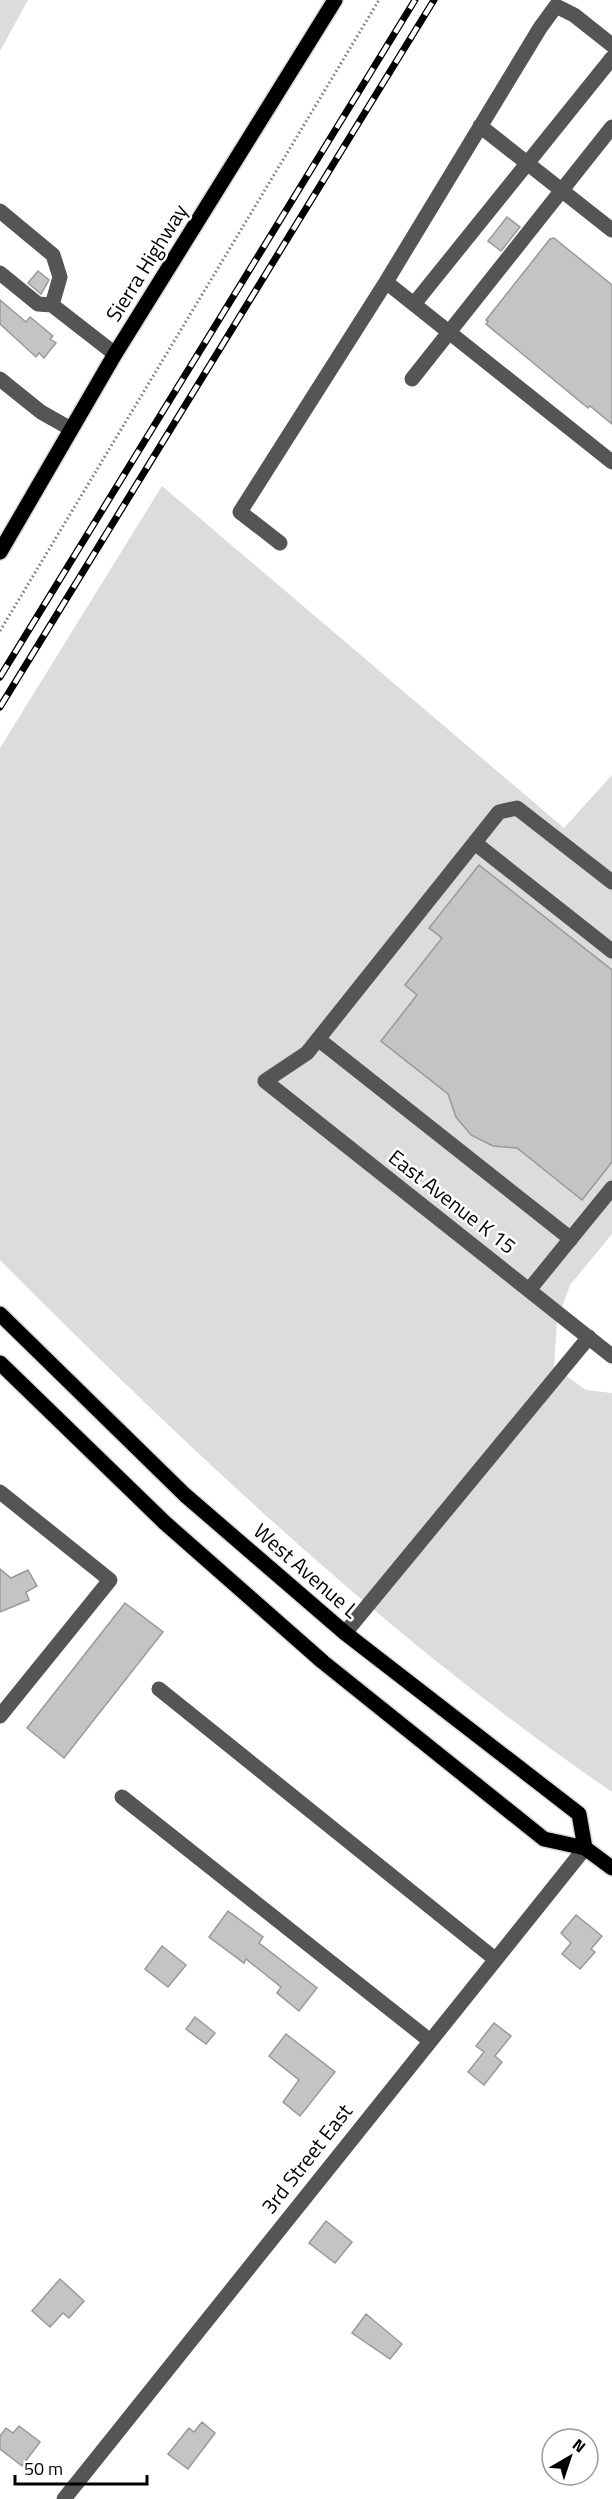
<svg xmlns="http://www.w3.org/2000/svg" width="612" height="2499" viewBox="0 0 612 2499" font-family="'Titillium Web',sans-serif">
  <style>
    .green { fill: #dcdcdc }
    .building { fill: #c4c4c4; stroke: #999; stroke-width: 1.5 }
    .lines { fill: none; stroke-linecap: round; stroke-linejoin: round }
    .major-casing { stroke: #dbdbdb; stroke-width: 18 }
    .path { stroke: #777; stroke-width: 3; stroke-dasharray: 1.5 3; stroke-linecap: butt }
    .minor { stroke: #555; stroke-width: 15 }
    .major { stroke: #000; stroke-width: 15 }
    .rail-casing { stroke: #000; stroke-width: 7 }
    .rail { stroke: #fff; stroke-width: 4.5; stroke-dasharray: 14; stroke-linecap: butt }
    .labels { text-anchor: middle; stroke-width: 5; stroke-linejoin: round; paint-order: stroke }
    .street-label { font-size: 21px; fill: #000; stroke: #fff }
  </style>
  <rect width="100%" height="100%" fill="#fff"/>
  <path class="green" d="M0 0H28L0 51Z
    M162 486 564 828 612 775V1234L570 1285 557 1321 554 1367 586 1390 612 1393V1792C391 1641 189 1450 0 1260V748Z"/>
  <path class="building" d="M507 217 520 227 501 251 488 241Z
    M554 238 612 285V424L590 406 588 408 486 324 488 321 486 320 550 239Z
    M38 271 49 280 41 294 28 283Z
    M0 300 26 322 30 317 53 336 50 339 56 343 44 358 39 353 36 357 0 324Z
    M479 865 612 970V1162L582 1200 517 1148 493 1146 471 1135 456 1117 448 1094 381 1041 417 995 405 985 442 938 429 928Z
    M0 1569 11 1578 28 1570 37 1586 26 1592 29 1600 0 1612Z
    M125 1603 163 1632 64 1758 27 1728Z
    M228 1911 263 1937 259 1943 317 1988 299 2011 277 1993 281 1987 246 1959 244 1963 209 1937Z
    M576 1915 602 1936 591 1949 595 1952 580 1969 562 1954 571 1943 561 1933Z
    M162 1946 186 1965 168 1987 145 1969Z
    M195 2017 215 2033 206 2044 186 2029Z
    M494 2023 511 2036 495 2056 502 2062 484 2085 468 2072 484 2052 476 2046Z
    M286 2034 335 2072 300 2116 283 2102 299 2080 269 2056Z
    M326 2221 352 2242 335 2263 309 2243Z
    M60 2279 84 2301 69 2318 63 2313 50 2327 32 2311Z
    M366 2314 402 2344 390 2359 352 2333Z
    M202 2422 215 2433 188 2469 168 2454 189 2428 194 2432Z
    M19 2426 40 2442 22 2466 0 2449V2436L6 2428 13 2433Z"/>
  <g class="lines">
    <defs>
      <path id="major" d="M0 552 115 354 335 0
        M0 1314 185 1495 345 1633 579 1814 585 1848
        M0 1363 164 1522 323 1662 544 1839 585 1848 612 1868"/>
    </defs>
    <use href="#major" class="major-casing"/>
    <path class="path" d="M0 631 379 0"/>
    <path class="minor" d="M612 45 574 15 556 6 540 28 386 282 612 462
      M480 126 612 230
      M0 211 53 255 60 277 52 305
      M0 273 38 304 52 305 115 354
      M414 304 612 58
      M0 379 41 412 71 429
      M412 379 612 127
      M280 543 240 512 386 282
      M475 843 612 951
      M612 882 517 808 499 812 307 1053 265 1081 612 1356
      M318 1039 571 1239
      M529 1290 612 1188
      M0 1492 110 1580 0 1716
      M345 1633 589 1337
      M159 1689 495 1959
      M122 1797 429 2040
      M64 2499 585 1848"/>
    <use href="#major" class="major"/>
    <defs>
      <path id="rail" d="M0 677 415 0
        M0 707 434 0"/>
    </defs>
    <use href="#rail" class="rail-casing"/>
    <use href="#rail" class="rail"/>
  </g>
  <g class="labels">
    <g class="street-label">
      <text transform="translate(147 263) rotate(-58)" y="7">Sierra Highway</text>
      <text transform="translate(452 1202) rotate(38)" y="7">East Avenue K 15</text>
      <text transform="translate(306 1571) rotate(41)" y="7">West Avenue L</text>
      <text transform="translate(307 2159) rotate(-52)" y="7">3rd Street East</text>
    </g>
  </g>
  <g transform="translate(570 2457) rotate(39)"><circle r="28" fill="#ffffff" stroke="#999999" stroke-width="1.5"/>
  <path d="M0-4.5L10 22L0 15L-10 22Z" fill="#000000"/>
  <text y="-9" font-size="16" font-weight="bold" text-anchor="middle" fill="#000000">N</text>
  </g>
  <path d="M15 2475v9h132v-9" fill="none" stroke="#000000" stroke-width="3"/>
  <text x="24" y="2475" font-size="18" fill="#000000" stroke="#ffffff" stroke-width="4.5" paint-order="stroke">50 m</text>
</svg>
